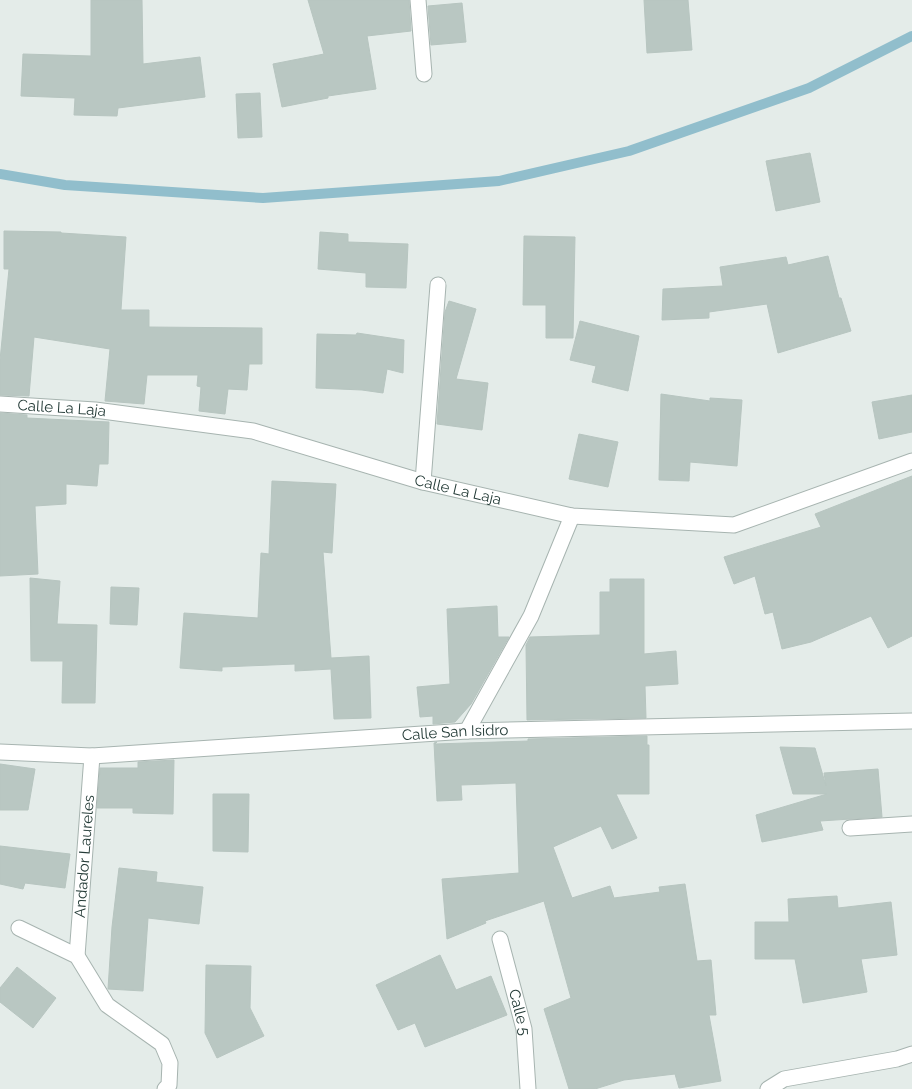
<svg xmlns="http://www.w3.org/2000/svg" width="912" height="1089" viewBox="0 0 912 1089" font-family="Raleway,sans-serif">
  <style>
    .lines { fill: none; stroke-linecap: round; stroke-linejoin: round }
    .stream { stroke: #91becc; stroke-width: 10 }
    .building { fill: #b9c7c2; stroke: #b7c5c0 }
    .minor-casing { stroke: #a7b4b0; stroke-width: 17 }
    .minor { stroke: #fff; stroke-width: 15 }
    .labels { text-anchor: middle; stroke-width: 5; stroke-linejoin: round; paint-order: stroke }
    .street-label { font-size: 15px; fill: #253c38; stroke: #f4f9f7 }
  </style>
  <rect width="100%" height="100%" fill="#e4ece9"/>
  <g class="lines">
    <path class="stream" d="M0 174 65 185 263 198 499 181 629 151 809 88 912 36"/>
  </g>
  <path class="building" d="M91 0H142L143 64 200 57 205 97 118 108 117 116 74 115 75 98 21 96 23 54 91 56Z
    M308 0H409L411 31 367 36 376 89 328 96V98L282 107 273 64 324 54Z
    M644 0H688L692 50 647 53Z
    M462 3 466 42 431 45 428 6Z
    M260 93 262 137 238 138 236 94Z
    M810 153 820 202 776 211 766 161Z
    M4 231 61 232V233L126 237 121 310H149V327L262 328V364H249L247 390 228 389 225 414 199 411 201 387 197 386 198 375H147L144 404 105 401 110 349 34 337 29 396 0 395V360L9 269H4Z
    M320 232 348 234V242L408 244 406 288 366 287V273L318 269Z
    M524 236 575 237 573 338H546V305H523Z
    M828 256 839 298H841L851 331 778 353 767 304 709 312V318L662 320 663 289 723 286 720 267 786 257 788 265Z
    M449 301 476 309 456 379 488 383 482 430 437 424 445 312Z
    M580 321 639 336 628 391 592 382 596 366 570 360Z
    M357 333 404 340 403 373 387 369 383 393 362 390 316 388 317 334 356 335Z
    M661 394 710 401V398L742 400 737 466 690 462 689 481 659 480Z
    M912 395V432L879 439 872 402Z
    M0 413 27 415V418L109 422 108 464H99L97 486 66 484V504L35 506 38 574 0 576Z
    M579 434 618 442 608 487 569 479Z
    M912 476V636L888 648 871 616 811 642 782 649 773 612 765 614 755 576 734 584 724 557 821 527 815 514Z
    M272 481 336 484 332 553 323 552 331 658 369 656 371 718 334 719 331 669 295 671V664L222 667V671L180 668 184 613 258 618 261 553 269 554Z
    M30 578 60 581 57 624 97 625 95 703H62L63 661H31Z
    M610 579H644V654L676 651 678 684 645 686 646 718 527 720 526 645 530 637 600 635V592H610Z
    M111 587 139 588 137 625 110 624Z
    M497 606 498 637H509L471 704 455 722 433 724V716L420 717 417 687 450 684 447 609Z
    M647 736V745H649V794H616L637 838 612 849 601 826 553 847 572 898 610 886 614 898 660 892 659 887 685 884 697 961 711 960 716 1015H709L721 1081 679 1088 675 1074 624 1080 595 1089H569L544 1009 571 998 544 901 485 921 486 923 447 939 442 879 519 873 516 783 461 785 462 800 437 801 434 743 437 742 435 744 528 741V739Z
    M780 747 815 748 826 786 824 773 878 769 882 817 820 821 823 830 762 842 756 815 827 794H793Z
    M174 760 173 814 133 813V808H97L100 768H138V762Z
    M0 764 35 769 28 810H0Z
    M213 794H249L248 852 213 851Z
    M0 846 70 854 65 888 25 883 23 889 0 884Z
    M119 868 157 872 156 882 203 887 199 924 148 918 143 991 108 989 112 927Z
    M837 896 838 908 891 902 897 955 861 959 867 992 803 1003 795 959H755V922H789L788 899Z
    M440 955 456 990 491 976 507 1015 425 1047 415 1023 398 1030 376 985Z
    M206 965 251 966 250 1008 264 1036 217 1058 205 1033Z
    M17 967 56 998 33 1028 0 1002V988Z"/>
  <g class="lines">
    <defs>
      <g id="minor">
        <path d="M418 0 424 74"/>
        <path id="s1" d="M0 404 95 410 253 431 423 482 572 516 734 525 912 461"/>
        <path d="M423 482 438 285"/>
        <path d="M467 731 531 616 572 516"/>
        <path id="s2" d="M0 752 92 756 467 731 912 721"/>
        <path d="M850 828 912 824"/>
        <path d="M19 928 77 956 107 1005 162 1044 170 1063 169 1085 165 1089"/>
        <path id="s3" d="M500 939 524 1029 528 1089"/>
        <path id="s4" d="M77 956 92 756"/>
        <path d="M768 1089 784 1079 897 1059 912 1054"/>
      </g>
    </defs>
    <use href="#minor" class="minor-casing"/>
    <use href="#minor" class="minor"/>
  </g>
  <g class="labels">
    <g class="street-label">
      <text dy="5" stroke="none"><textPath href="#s1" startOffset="62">Calle La Laja</textPath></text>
      <text dy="5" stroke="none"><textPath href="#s1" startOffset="468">Calle La Laja</textPath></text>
      <text dy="5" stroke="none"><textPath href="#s2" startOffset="456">Calle San Isidro</textPath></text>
      <text dy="5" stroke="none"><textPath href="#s4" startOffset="100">Andador Laureles</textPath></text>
      <text dy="5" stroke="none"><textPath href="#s3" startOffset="76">Calle 5</textPath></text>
    </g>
  </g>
</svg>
